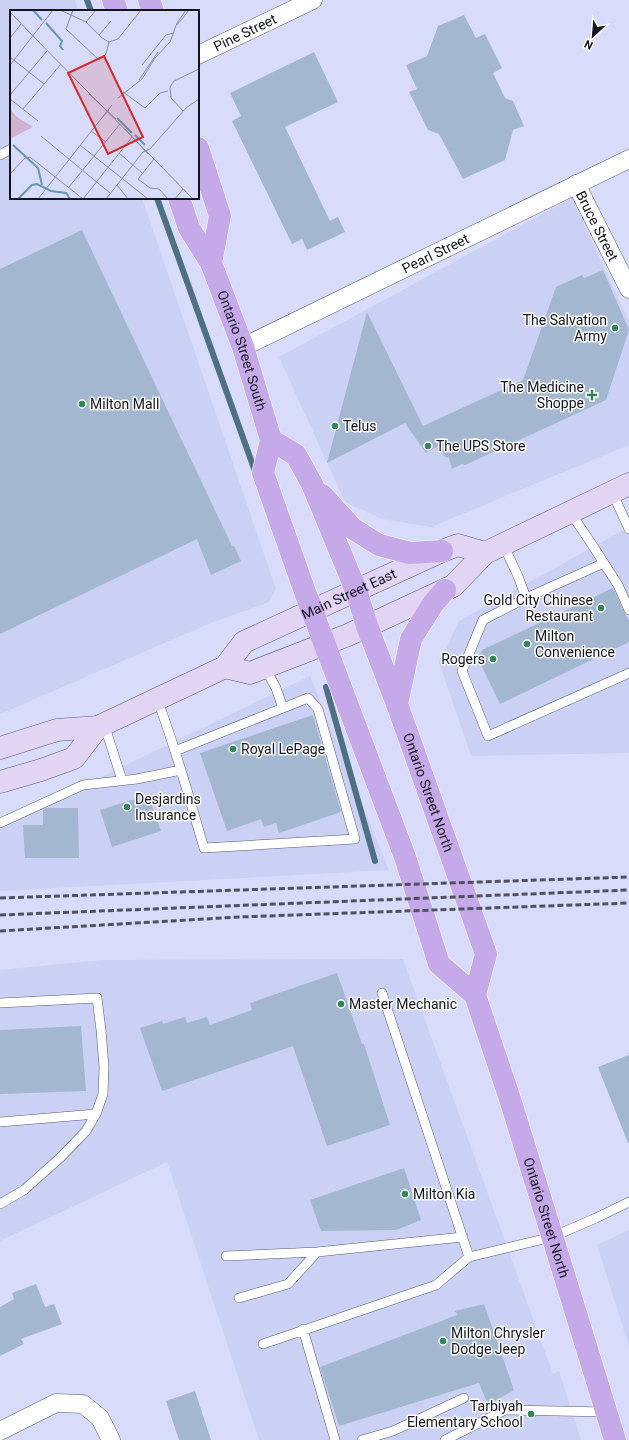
<svg xmlns="http://www.w3.org/2000/svg" width="629" height="1440" viewBox="0 0 629 1440" font-family="Roboto,sans-serif">
  <style>
    .built { fill: #cbd0f5 }
    .lines { fill: none; stroke-linecap: round; stroke-linejoin: round }
    .stream { stroke: #4e7083; stroke-width: 6 }
    .building { fill: #a4b7d0 }
    .service-casing { stroke: #575a74; stroke-width: 10 }
    .minor-casing { stroke: #575a74; stroke-width: 19 }
    .secondary-casing { stroke: #575a74; stroke-width: 23 }
    .primary-casing { stroke: #fff; stroke-width: 23 }
    .service { stroke: #fff; stroke-width: 9 }
    .minor { stroke: #fff; stroke-width: 18 }
    .secondary { stroke: #e2d4f3; stroke-width: 22 }
    .primary { stroke: #c6a9e8; stroke-width: 22 }
    .rail { stroke: #4f5161; stroke-width: 3; stroke-dasharray: 6 3; stroke-linecap: butt }
    .poi-dot { fill: #31875a; stroke: #fff; stroke-width: 1.5 }
    .labels { text-anchor: middle; stroke-width: 3; stroke-linejoin: round; paint-order: stroke }
    .street-label { font-size: 14px; fill: #13141e; stroke: #fff }
    .poi-label { font-size: 14px; fill: #13141e; stroke: #fff; text-anchor: start }
    .inset-river { fill: none; stroke: #6797ae; stroke-width: 2 }
    .inset-road { fill: none; stroke: #898ca2; stroke-width: 1 }
    .view { fill: #d62828; fill-opacity: 0.15; stroke: #d62828; stroke-width: 2 }
    .inset-edge { fill: none; stroke: #13141e; stroke-width: 2 }
  </style>
  <rect width="100%" height="100%" fill="#d8dcfa"/>
  <path class="built" d="M0 0H75L78 11H11V198H142L276 589 269 602 211 623 0 714Z
    M572 198 629 322V445L431 527 382 519 345 502 279 357Z
    M629 527V753L471 756 439 662 459 621Z
    M310 676 389 870 0 891V826Z
    M403 959 553 1374 559 1371 581 1440H259L167 1162 0 1241V970L102 960Z
    M629 1230V1346L597 1245Z"/>
  <g class="lines">
    <path class="stream" d="M87 0 91 11
      M157 198 256 474
      M326 687 375 861"/>
  </g>
  <path class="building" d="M464 15 476 38 485 34 502 68 493 73 505 98 513 101 524 126 513 130 505 160 463 179 439 134 428 130 409 92 417 89 406 65 427 56 438 26Z
    M314 52 338 102 285 127 330 221 338 217 345 232 307 250 302 239 292 244 232 121 241 116 230 93Z
    M82 230 232 546H234L241 561 211 575 197 539 0 634V269Z
    M603 270 629 330 606 400 465 465 462 464 452 469 449 458 445 457 438 446 426 453 405 423 327 463 367 312 423 426 523 380 556 287 582 275 584 278Z
    M613 588 624 612 629 621V642L500 704 478 659 482 650Z
    M313 715 341 812 279 833 276 823 264 827 261 819 227 831 200 753Z
    M148 795 161 831 112 847 100 810Z
    M46 808H78L79 858H25L23 825H43V810Z
    M337 973 362 1044H364L390 1125 327 1146 293 1046 162 1091 140 1028 162 1021 163 1024 185 1017 187 1023 207 1017 210 1025 252 1010 250 1003Z
    M81 1026 86 1091 0 1094V1030Z
    M629 1055V1143H628L598 1067Z
    M404 1168 421 1220 396 1230 321 1231 310 1200Z
    M36 1284 45 1307 54 1304 62 1324 21 1339 24 1344 0 1356V1307L14 1299 12 1293Z
    M484 1304 514 1390 488 1405 479 1383 339 1426 320 1367 457 1315 455 1311Z
    M195 1391 211 1440H179L166 1401Z"/>
  <g class="lines">
    <defs>
      <path id="service" d="M0 155 11 149
        M612 492 629 529
        M570 512 591 543 618 585 629 610
        M503 544 518 576 526 598 483 620 462 671 488 736 629 673
        M526 598 604 563
        M265 668 276 688 283 708
        M157 699C176 748 189 798 204 848L355 839 318 709 308 698 175 751
        M104 724 122 780
        M0 823 83 785 137 779 181 770
        M382 993 469 1257 552 1237 596 1218 629 1202
        M0 1003 97 998 101 1030 104 1067 103 1094 96 1114 86 1131 61 1157 24 1190 0 1204
        M0 1122 96 1114
        M226 1256 317 1252 463 1237
        M239 1298 288 1284 317 1252
        M303 1329 335 1440
        M263 1344 436 1285 469 1257
        M362 1440 393 1431 464 1398
        M445 1440 505 1410 606 1412"/>
      <g id="minor">
        <path id="s1" d="M198 55 313 0"/>
        <path id="s2" d="M576 184 629 289"/>
        <path id="s3" d="M243 347 629 159"/>
        <path d="M0 1431 56 1403 83 1404 100 1418 111 1440"/>
      </g>
      <g id="secondary">
        <path d="M225 667 250 673 348 635 453 586 485 553 629 484"/>
        <path id="s4" d="M0 748 57 730 98 727 225 667 244 642 442 551 458 545 485 553"/>
        <path d="M0 782 41 770 74 758 98 727"/>
      </g>
      <g id="primary">
        <path d="M113 0 117 11"/>
        <path d="M149 0 153 11"/>
        <path d="M198 148 220 216 211 263"/>
        <path id="s5" d="M179 198 189 228 211 263 243 347 271 440 263 473 305 592 405 857 439 964 475 995 510 1099 615 1440"/>
        <path id="s6" d="M271 440 296 455 312 484 356 590 367 626 397 704 486 954 475 995"/>
        <path d="M322 495 352 528 379 545 410 553 442 551"/>
        <path d="M397 704 411 639 433 604 445 590"/>
      </g>
    </defs>
    <use href="#service" class="service-casing"/>
    <use href="#minor" class="minor-casing"/>
    <use href="#secondary" class="secondary-casing"/>
    <use href="#primary" class="primary-casing"/>
    <use href="#service" class="service"/>
    <use href="#minor" class="minor"/>
    <use href="#secondary" class="secondary"/>
    <use href="#primary" class="primary"/>
    <path class="rail" d="M0 898 629 877
      M0 915 629 890
      M0 931 239 917 629 903"/>
  </g>
  <g class="poi-dot">
    <circle cx="615" cy="328" r="4"/>
    <path d="M590 389h4v4h4v4h-4v4h-4v-4h-4v-4h4z"/>
    <circle cx="82" cy="404" r="4"/>
    <circle cx="335" cy="426" r="4"/>
    <circle cx="428" cy="446" r="4"/>
    <circle cx="601" cy="608" r="4"/>
    <circle cx="527" cy="644" r="4"/>
    <circle cx="493" cy="659" r="4"/>
    <circle cx="233" cy="749" r="4"/>
    <circle cx="127" cy="807" r="4"/>
    <circle cx="341" cy="1004" r="4"/>
    <circle cx="405" cy="1194" r="4"/>
    <circle cx="443" cy="1341" r="4"/>
    <circle cx="531" cy="1414" r="4"/>
  </g>
  <g class="labels">
    <g class="street-label">
      <text dy="5" stroke="none"><textPath href="#s1" startOffset="52">Pine Street</textPath></text>
      <text dy="5" stroke="none"><textPath href="#s2" startOffset="47">Bruce Street</textPath></text>
      <text dy="5" stroke="none"><textPath href="#s3" startOffset="214">Pearl Street</textPath></text>
      <text dy="5" stroke="none"><textPath href="#s5" startOffset="166">Ontario Street South</textPath></text>
      <text dy="5" stroke="none"><textPath href="#s4" startOffset="388">Main Street East</textPath></text>
      <text dy="5" stroke="none"><textPath href="#s6" startOffset="392">Ontario Street North</textPath></text>
      <text dy="5" stroke="none"><textPath href="#s5" startOffset="1097">Ontario Street North</textPath></text>
    </g>
    <g class="poi-label">
      <text x="607" y="325" text-anchor="end">The Salvation<tspan x="607" dy="16">Army</tspan></text>
      <text x="584" y="392" text-anchor="end">The Medicine<tspan x="584" dy="16">Shoppe</tspan></text>
      <text x="90" y="409">Milton Mall</text>
      <text x="343" y="431">Telus</text>
      <text x="436" y="451">The UPS Store</text>
      <text x="593" y="605" text-anchor="end">Gold City Chinese<tspan x="593" dy="16">Restaurant</tspan></text>
      <text x="535" y="641">Milton<tspan x="535" dy="16">Convenience</tspan></text>
      <text x="485" y="664" text-anchor="end">Rogers</text>
      <text x="241" y="754">Royal LePage</text>
      <text x="135" y="804">Desjardins<tspan x="135" dy="16">Insurance</tspan></text>
      <text x="349" y="1009">Master Mechanic</text>
      <text x="413" y="1199">Milton Kia</text>
      <text x="451" y="1338">Milton Chrysler<tspan x="451" dy="16">Dodge Jeep</tspan></text>
      <text x="523" y="1411" text-anchor="end">Tarbiyah<tspan x="523" dy="16">Elementary School</tspan></text>
    </g>
  </g>
  <g transform="translate(10 10)">
    <rect width="189" height="189" fill="#d8dcfa"/>
    <path d="M0 99 7 107 23 117 2 128 0 127Z" fill="#d3b2d1"/>
    <path class="inset-river" d="M23 0 32 10M36 13 52 31 50 36 53 40M107 108 122 123M125 125 135 135M3 135 28 158 32 175M8 189 22 175 27 174 41 181 56 183 60 189"/>
    <path class="inset-road" d="M50 0 76 12 92 28 99 32 108 29 131 0M63 0 56 19 89 50 96 44 99 32M0 2 30 33M76 12 86 0M167 15 179 0M15 18 143 148M89 25 101 11M0 28 11 14M0 47 34 74M0 55 43 0M132 55 156 25 164 23M129 70 148 42M113 82 135 98 150 83 158 81M79 84 106 109M0 85 37 41M108 88 132 69 145 48 160 32 167 13 176 0M0 89 28 111M13 99 51 54M173 101 161 88 160 77 164 71 189 59M91 109 99 100M115 119 138 144M81 121 96 132M31 126 100 183M70 135 138 189M109 143 132 163M143 148 183 189M144 149 128 169 140 178 149 179 158 189M0 164 15 148 20 147 73 189 122 127M107 175 118 189M59 177 110 114M28 189 102 95M96 189 133 142 140 139 176 98 189 89M165 189 173 179"/>
    <path class="view" d="M94 46 133 127 98 144 58 63Z"/>
    <rect width="189" height="189" class="inset-edge"/>
  </g>
  <g transform="translate(593 36) rotate(206)" stroke="#ffffff" stroke-width="3" paint-order="stroke">
  <path d="M0-3L7 15L0 10L-7 15Z" fill="#13141e"/>
  <text y="-6" font-size="11" font-weight="bold" text-anchor="middle" fill="#13141e">N</text>
  </g>
</svg>
